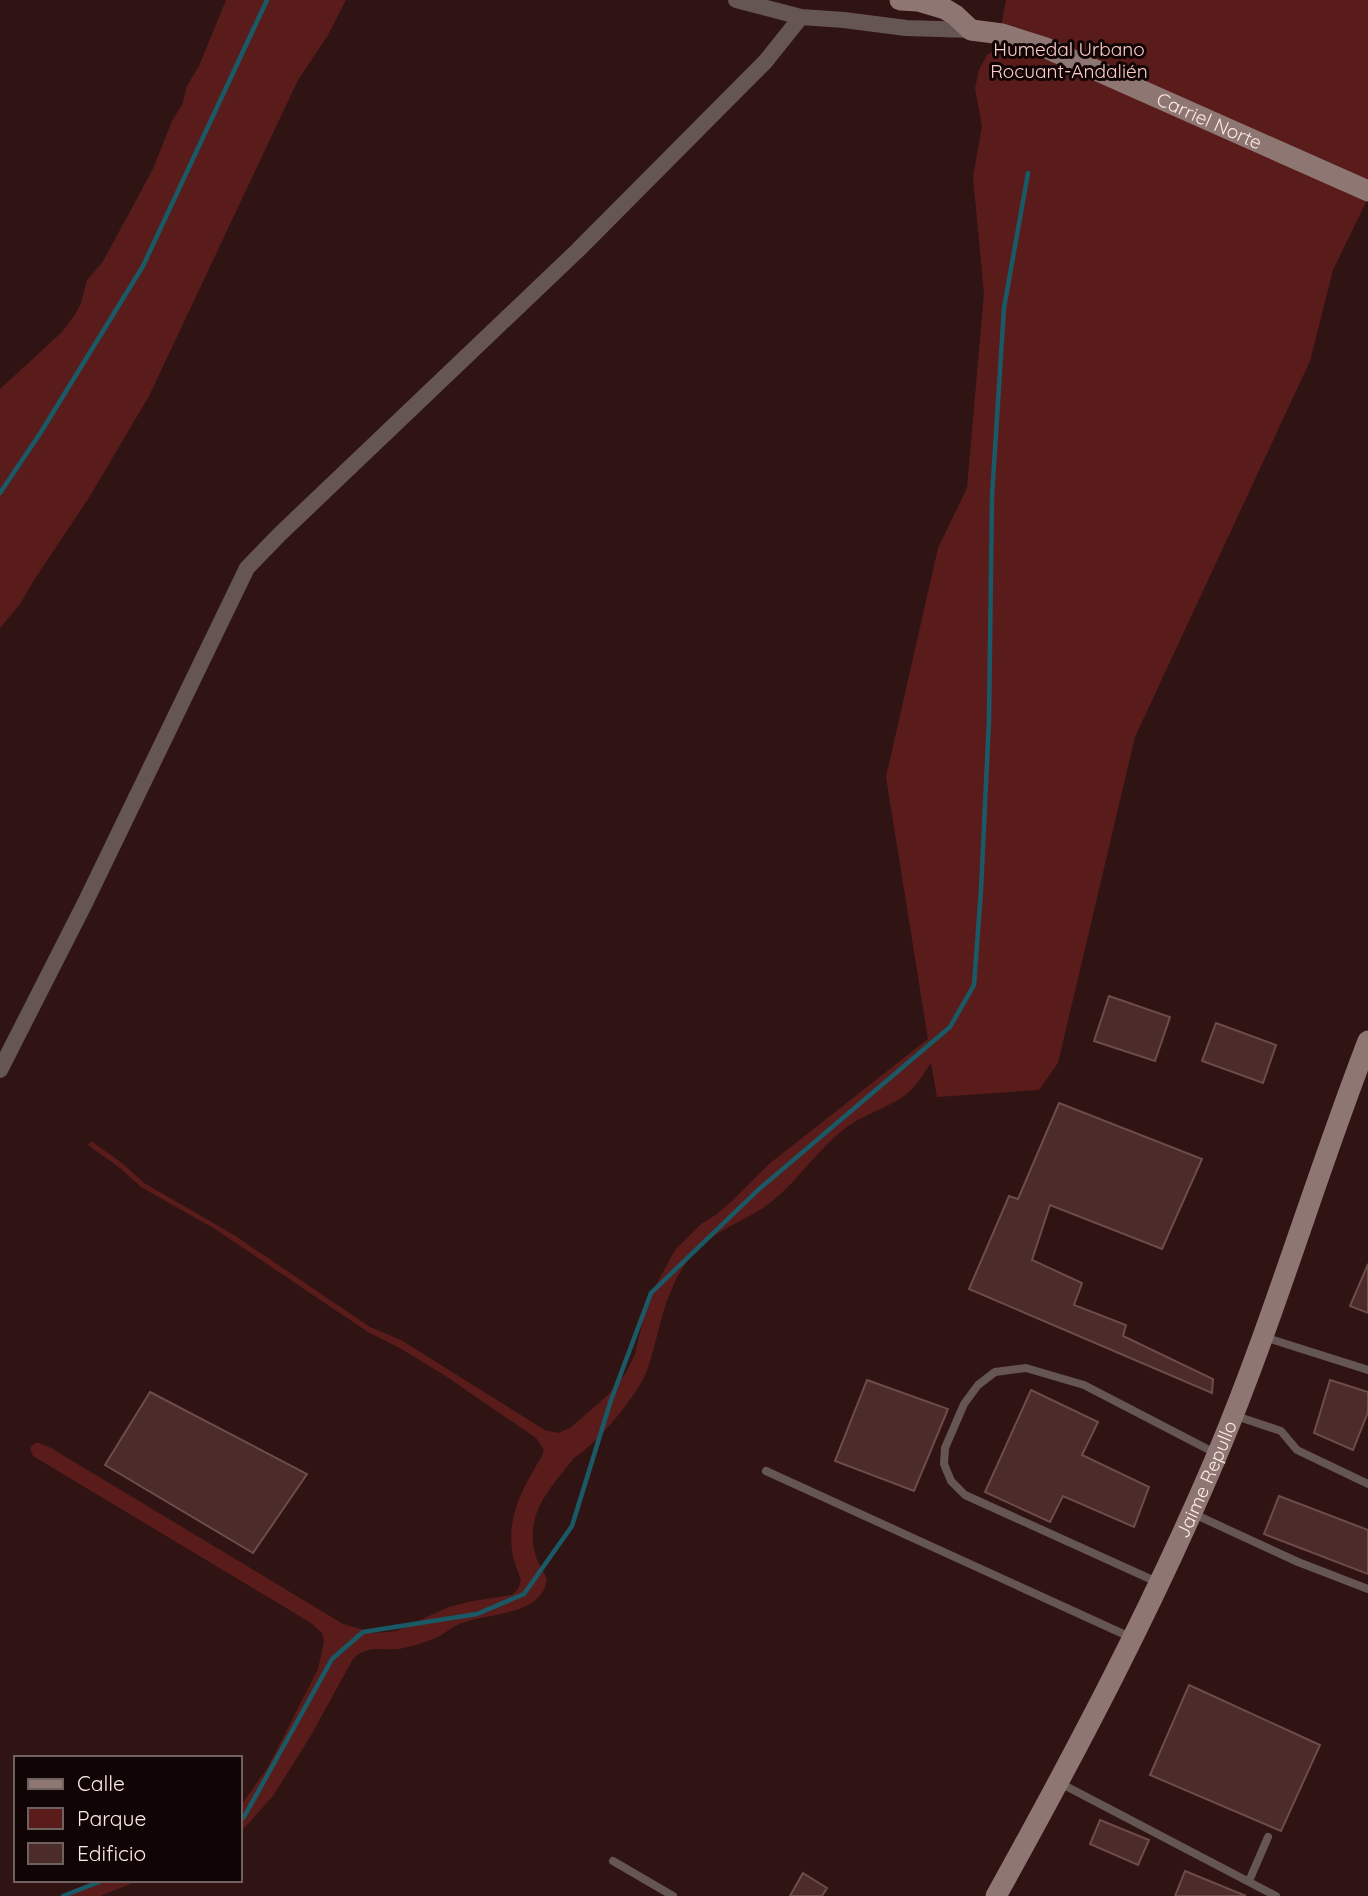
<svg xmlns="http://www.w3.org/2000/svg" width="1368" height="1896" viewBox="0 0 1368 1896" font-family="Quicksand,sans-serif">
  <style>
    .green { fill: #591c1b }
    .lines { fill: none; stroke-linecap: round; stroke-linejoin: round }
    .stream { stroke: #1a5966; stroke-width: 4.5 }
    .building { fill: #4b2c2a; stroke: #6d4c49; stroke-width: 2 }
    .lane { stroke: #655654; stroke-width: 8 }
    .street { stroke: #655654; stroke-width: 16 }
    .secondary { stroke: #8e7673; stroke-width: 21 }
    .labels { text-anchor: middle; stroke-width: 6; stroke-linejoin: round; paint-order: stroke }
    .park-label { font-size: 19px; fill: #fdcdc8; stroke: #100504 }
    .street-label { font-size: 19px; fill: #feeae8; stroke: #100504 }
  </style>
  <rect width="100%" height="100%" fill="#301413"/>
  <path class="green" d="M226 0H346L328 35 298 80 149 396 90 496 34 580 20 604 0 628V389L62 332 74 316 81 303 87 280 102 263 153 169 172 121 182 105 187 86 199 66Z
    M1006 0H1368V198L1333 270 1310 361 1135 737 1058 1063 1039 1090 937 1097 931 1063C924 1073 917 1085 908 1093 891 1107 861 1115 843 1130 814 1153 794 1187 763 1208 741 1222 715 1231 696 1251 665 1283 661 1328 648 1368 640 1393 596 1445 574 1458 549 1490 522 1516 537 1560 540 1567 545 1573 547 1580 541 1615 491 1613 465 1622 454 1625 446 1633 436 1638 425 1642 411 1647 399 1649 380 1651 369 1644 353 1659L310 1737 273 1796 240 1833V1807L268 1767 318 1669 324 1642 322 1633 311 1623 33 1456 30 1448 35 1443H39L51 1448 343 1624 375 1633 396 1631 449 1607 473 1601 512 1595 518 1589 521 1581C519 1574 516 1567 514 1560 504 1520 522 1489 542 1456L544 1450 536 1438 444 1375 398 1347 368 1332 215 1229 141 1187 120 1168 88 1145 91 1141 122 1163 144 1183 234 1235 370 1327 401 1340 545 1430 558 1433 570 1428 608 1395 626 1373 635 1354 646 1308 655 1287 675 1250 701 1224 717 1214 733 1200 769 1164 928 1039 886 777 938 548 967 488 984 293 973 177 982 126 975 88 979 70 987 55 997 49Z
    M96 1880H140L100 1896H60Z"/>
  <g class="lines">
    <path class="stream" d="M0 493 41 432 143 266 267 0
      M240 1820 244 1817 332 1659 363 1632 477 1614 524 1594 572 1526 611 1400 651 1293 758 1190 950 1027 974 985 981 890 989 720 992 496 1004 308 1028 173
      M63 1896 104 1880"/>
  </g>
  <path class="building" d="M1109 996 1170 1017 1155 1061 1094 1041Z
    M1216 1023 1276 1045 1263 1083 1202 1061Z
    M1059 1103 1202 1159 1162 1249 1050 1205 1032 1260 1082 1283 1074 1305 1126 1325 1123 1336 1213 1379 1212 1393 969 1289 1009 1196 1018 1199Z
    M1368 1264V1313L1350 1306Z
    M867 1380 948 1409 914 1491 835 1461Z
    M1330 1380 1368 1392V1412L1353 1450 1314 1433Z
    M1031 1390 1098 1422 1082 1455 1149 1487 1134 1527 1063 1496 1050 1522 985 1492Z
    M150 1392 307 1474 253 1553 105 1465Z
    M1279 1496 1368 1530V1574L1264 1534Z
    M1189 1685 1320 1745 1281 1831 1150 1775Z
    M1100 1820 1149 1840 1138 1865 1090 1844Z
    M1185 1871 1246 1896H1175Z
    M803 1873 827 1888 822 1896H790Z"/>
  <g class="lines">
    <path class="lane" d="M1264 1337 1368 1370
      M1233 1415 1281 1431 1297 1450 1368 1484
      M766 1471 1130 1637
      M1194 1514 1298 1562 1368 1589
      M1157 1582 965 1495 951 1481 944 1464 945 1448 964 1404 978 1385 995 1372 1026 1368 1084 1385 1217 1454
      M1058 1782 1276 1896
      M613 1861 673 1896
      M1249 1881 1268 1837"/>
    <path class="street" d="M736 0 801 17 844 20 906 28 971 30
      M0 1070 85 903 247 568 280 534 578 250 765 62 801 17"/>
    <g class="secondary">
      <path id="s1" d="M900 0 918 1 945 9 955 15 971 30 1002 34 1046 48 1368 191"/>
      <path id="s2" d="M996 1896C1076 1752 1153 1606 1217 1455 1274 1319 1315 1178 1368 1041"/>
    </g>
  </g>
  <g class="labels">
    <g class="park-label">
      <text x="1069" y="56">Humedal Urbano<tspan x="1069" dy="22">Rocuant-Andalién</tspan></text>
    </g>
    <g class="street-label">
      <text dy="7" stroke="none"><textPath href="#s1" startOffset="336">Carriel Norte</textPath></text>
      <text dy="7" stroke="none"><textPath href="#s2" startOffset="467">Jaime Repullo</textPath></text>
    </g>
  </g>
  <rect x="14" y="1756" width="228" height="126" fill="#100504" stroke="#6f615f" stroke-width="2"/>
  <rect x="28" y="1779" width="35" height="10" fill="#8e7673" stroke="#6f615f" stroke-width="2"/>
  <text x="77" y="1791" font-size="21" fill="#feeae8">Calle</text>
  <rect x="28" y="1808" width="35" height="21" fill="#591c1b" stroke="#6f615f" stroke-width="2"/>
  <text x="77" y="1826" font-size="21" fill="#feeae8">Parque</text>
  <rect x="28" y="1843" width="35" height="21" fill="#4b2c2a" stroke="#6f615f" stroke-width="2"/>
  <text x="77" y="1861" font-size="21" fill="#feeae8">Edificio</text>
</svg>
